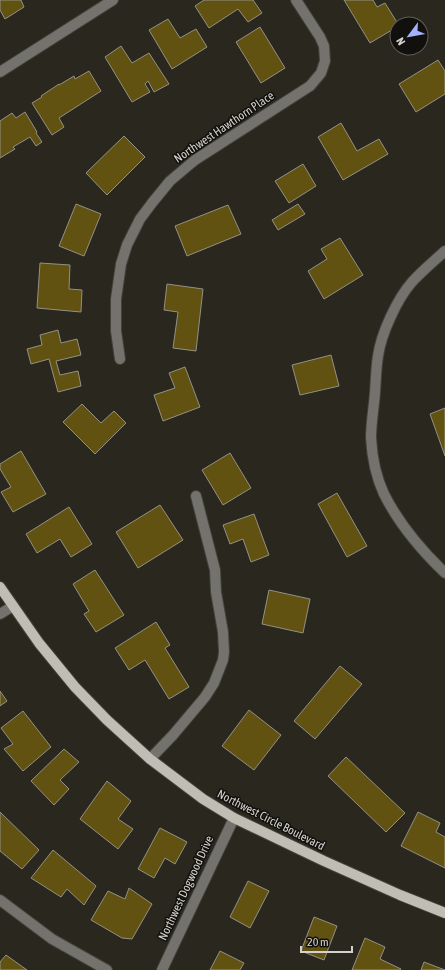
<svg xmlns="http://www.w3.org/2000/svg" width="445" height="970" viewBox="0 0 445 970" font-family="'Asap Condensed',sans-serif">
  <style>
    .building { fill: #615211; stroke: #939186 }
    .lines { fill: none; stroke-linecap: round; stroke-linejoin: round }
    .minor-casing { stroke: #44423a; stroke-width: 12 }
    .major-casing { stroke: #44423a; stroke-width: 12 }
    .minor { stroke: #73726d; stroke-width: 10 }
    .major { stroke: #c0bdb4; stroke-width: 10 }
    .labels { text-anchor: middle; stroke-width: 3; stroke-linejoin: round; paint-order: stroke }
    .street-label { font-size: 12px; fill: #d4d2cd; stroke: #11100c }
  </style>
  <rect width="100%" height="100%" fill="#29271e"/>
  <path class="building" d="M0 0H21L24 7 5 19 0 10Z
    M204 0H253L262 13 248 22 238 9 209 28 195 6Z
    M344 0H373L377 7 385 3 398 24H397V27L370 43Z
    M168 19 180 38 196 29 207 47 172 69 149 30Z
    M260 27 285 68 261 83 236 42Z
    M121 46 132 63 149 53 169 84 154 92 148 81 145 84 150 92 132 102 105 57Z
    M438 60 445 71V94L416 112 399 84Z
    M89 71 101 91 59 118 64 127 52 135 32 103 42 97 41 96 59 84V85L74 76 75 79Z
    M25 112 37 132 36 133 42 142 36 146 30 137 13 147 15 149 0 158V121L12 113 16 118Z
    M341 123 357 151 379 139 388 154 343 180 318 137Z
    M124 136 145 157 107 195 86 173Z
    M303 164 316 186 289 203 275 181Z
    M76 204 101 214 84 256 59 246Z
    M298 204 305 214 278 230 272 220Z
    M228 205 241 234 187 256 175 226Z
    M340 238 363 275 324 299 308 271 327 259 321 249Z
    M40 263 70 265 69 289 82 290 81 312 37 308Z
    M167 284 203 289 196 351 173 348 178 312 164 310Z
    M58 330 61 343 77 339 81 355 56 361 60 375 78 371 81 386 58 392 49 359 31 364 27 349 42 345 40 335Z
    M331 355 339 386 300 395 292 365Z
    M185 367 200 407 163 421 154 395 175 388 169 373Z
    M82 404 101 423 114 411 126 423 95 454 63 422Z
    M445 408V456L430 414Z
    M21 451 46 494 13 512 1 492 11 487 0 469V464Z
    M230 453 251 488 223 505 202 470Z
    M337 493 367 546 347 557 318 504Z
    M160 505 183 540 138 568 116 532Z
    M69 507 92 544 71 557 60 539 37 553 26 534Z
    M254 514 269 555 251 562 243 539 230 544 223 525Z
    M95 570 124 615 96 632 84 614 89 611 73 584Z
    M269 590 310 599 303 633 262 624Z
    M156 622 170 645 165 648 189 687 169 699 145 660 129 670 115 648Z
    M340 666 362 684 315 739 294 721Z
    M0 691 7 701 0 706Z
    M249 710 281 735 254 770 222 746Z
    M23 711 51 747 23 771 4 749 13 744 1 728Z
    M64 749 79 762 60 780 69 789 54 805 31 781Z
    M346 757 405 813 386 832 328 776Z
    M107 781 131 801 118 819 133 829 118 849 80 819Z
    M0 812 39 850 22 869 0 851Z
    M418 812 440 823 436 832 445 837V868L401 846Z
    M160 828 187 842 175 864 165 858 154 878 138 869Z
    M53 850 96 886 84 905 67 889 61 897 31 878Z
    M248 881 269 891 250 928 230 917Z
    M129 888 152 904 132 939 122 938 91 920 108 891 125 899Z
    M314 917 337 926 324 960 301 951Z
    M365 938 385 947 380 959 401 969 400 970H352Z
    M220 951 244 963 240 970H210Z
    M6 955 27 970H0V962Z
    M424 962 445 970H421Z"/>
  <g class="lines">
    <defs>
      <path id="minor" d="M0 72 113 0
        M445 251C434 261 422 271 412 282 397 299 381 334 378 356 376 368 376 380 375 392 374 407 371 423 371 438 372 456 376 477 384 494 399 524 421 550 445 573
        M120 359 116 331V299L121 264 127 245 140 219 152 203 170 181 195 160 310 86 321 73 325 61 324 46 320 37 296 0
        M0 614 13 606
        M150 759 173 735 205 697 214 683 223 660 224 652 223 632 216 592 215 570 196 496
        M0 900 52 939 107 970
        M162 970 234 818"/>
      <path id="major" d="M0 587 39 643 75 687 107 720 150 759 203 799 234 818 324 861 400 895 445 913"/>
    </defs>
    <use href="#minor" class="minor-casing"/>
    <use href="#major" class="major-casing"/>
    <use href="#minor" class="minor"/>
    <use href="#major" class="major"/>
  </g>
  <g class="labels">
    <g class="street-label">
      <text transform="translate(224 127) rotate(-34)" y="4">Northwest Hawthorn Place</text>
      <text transform="translate(271 820) rotate(27)" y="4">Northwest Circle Boulevard</text>
      <text transform="translate(186 888) rotate(-65)" y="4">Northwest Dogwood Drive</text>
    </g>
  </g>
  <g transform="translate(409 36) rotate(238)"><circle r="19" fill="#11100c" stroke="#5f5e59"/>
  <path d="M0-3L7 15L0 10L-7 15Z" fill="#a2b2fd"/>
  <text y="-6" font-size="11" font-weight="bold" text-anchor="middle" fill="#d4d2cd">N</text>
  </g>
  <path d="M301 946v6h51v-6" fill="none" stroke="#d4d2cd" stroke-width="2"/>
  <text x="307" y="946" font-size="12" fill="#d4d2cd" stroke="#11100c" stroke-width="3" paint-order="stroke">20 m</text>
</svg>
